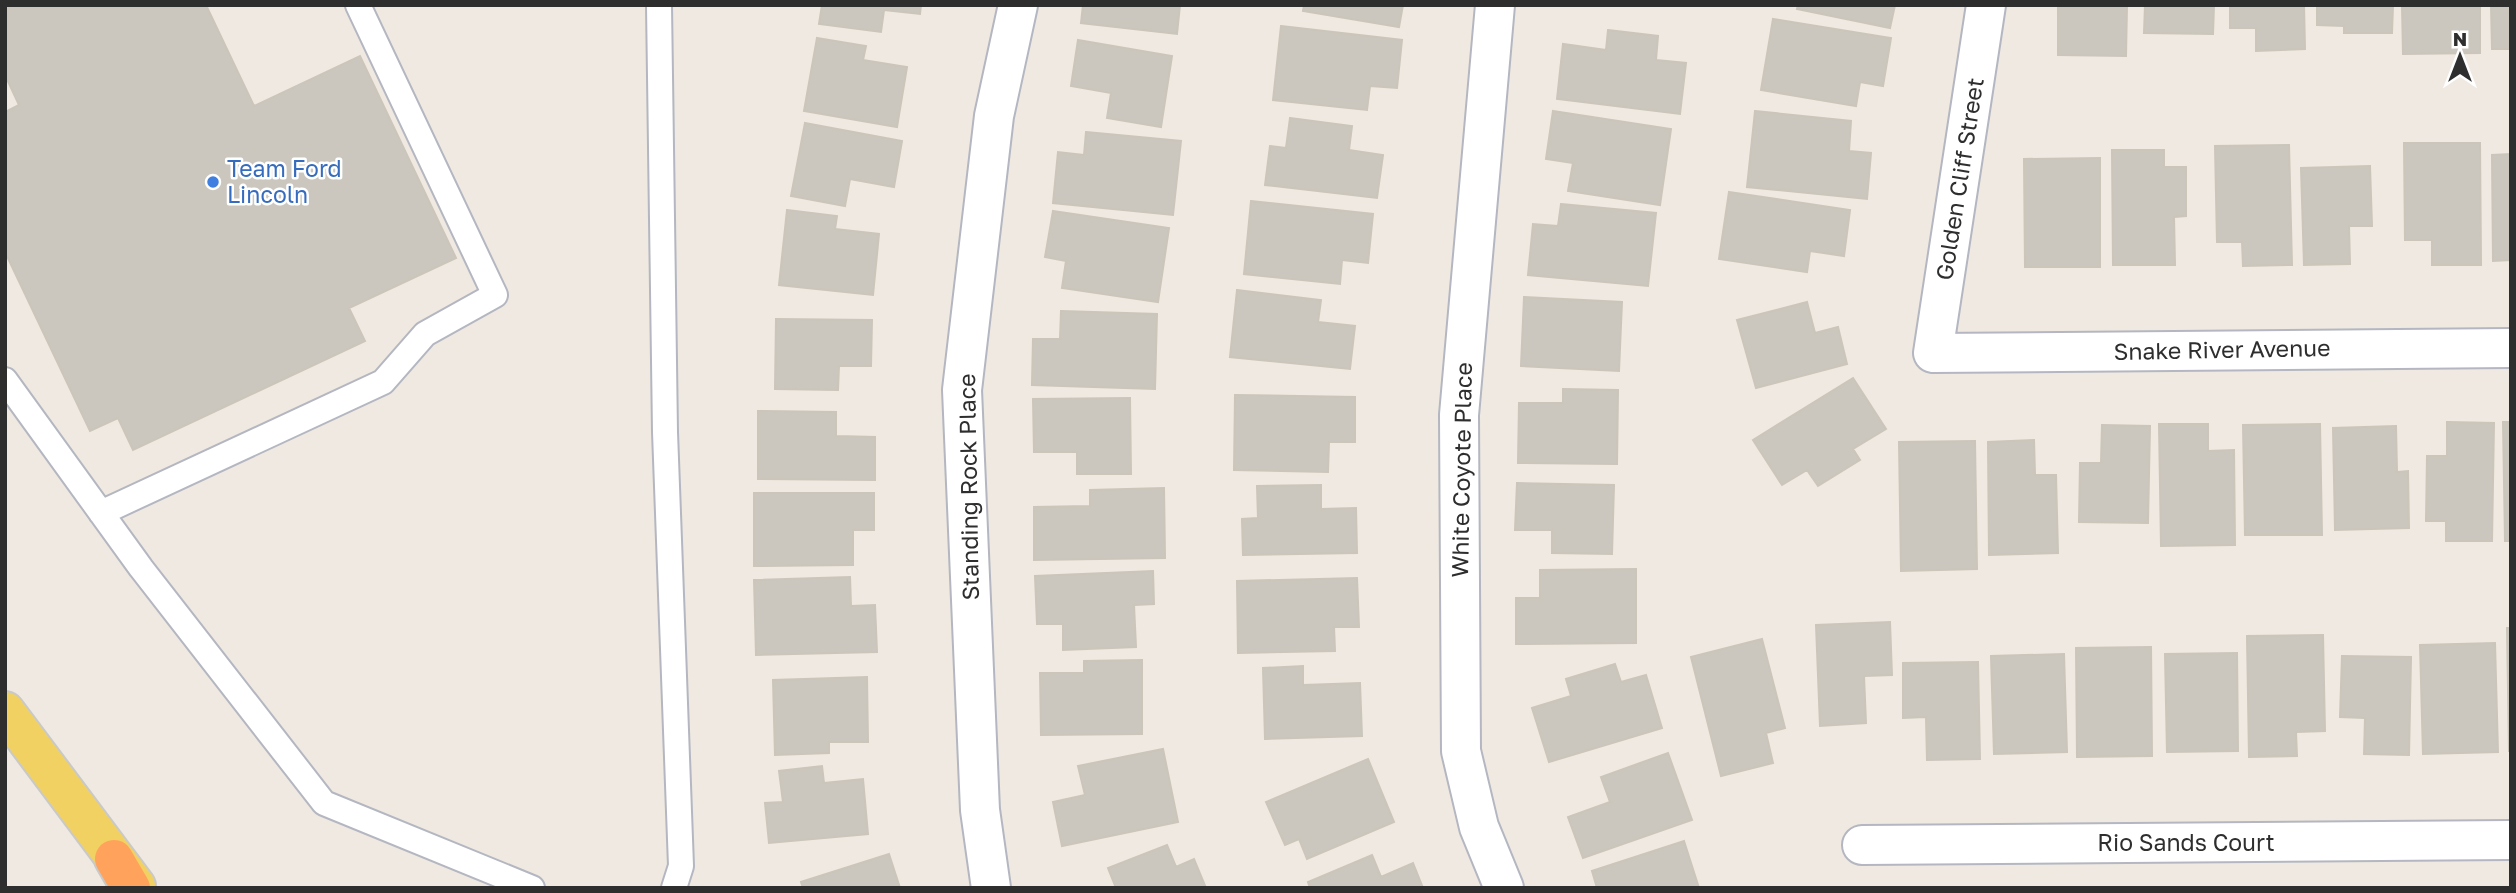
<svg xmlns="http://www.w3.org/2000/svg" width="2516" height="893" viewBox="0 0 2516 893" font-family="'Golos Text',sans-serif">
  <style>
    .building { fill: #cbc7bf; stroke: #cbc5ba; stroke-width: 2 }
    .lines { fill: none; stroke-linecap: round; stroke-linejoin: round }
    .lane-casing { stroke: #b4b7c1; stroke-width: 28 }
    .street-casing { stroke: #b4b7c1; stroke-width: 42 }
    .primary-casing { stroke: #c9c9c9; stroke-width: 42 }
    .highway-casing { stroke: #c9c9c9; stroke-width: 42 }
    .lane { stroke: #fff; stroke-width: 24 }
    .street { stroke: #fff; stroke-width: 38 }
    .primary { stroke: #f2d163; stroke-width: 38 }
    .highway { stroke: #ffa35c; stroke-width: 38 }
    .shop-dot { fill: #3f7fe0; stroke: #fff; stroke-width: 2.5 }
    .labels { text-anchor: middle; stroke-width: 5; stroke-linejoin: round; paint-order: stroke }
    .shop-label { font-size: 23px; fill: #366cbe; stroke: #fff; text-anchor: start }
    .street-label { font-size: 23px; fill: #2e2e2e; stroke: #fff }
  </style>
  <rect width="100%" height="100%" fill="#efe9e1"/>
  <path class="building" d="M5 5H206L254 106 360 56 456 258 349 308 365 341 133 450 118 418 90 431 5 252V112L19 105 5 75Z
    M822 5H921L920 14 884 10 881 32 819 24Z
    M1083 5H1180L1177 34 1081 23Z
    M1304 5H1403L1399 27 1303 11Z
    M1798 5H1895L1890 28 1797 9Z
    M2058 5H2127L2126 56 2058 55Z
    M2145 5H2214L2213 34 2144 33Z
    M2230 5H2304L2305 49 2256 51V28H2230Z
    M2317 5H2393L2392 33H2344V26L2317 25Z
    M2402 5H2480V53L2403 54Z
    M2491 5H2511V49H2492Z
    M1773 19 1891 38 1883 86 1860 82 1856 106 1761 90Z
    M1281 26 1402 40 1397 88 1370 86 1367 110 1273 100Z
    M1608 30 1658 36 1656 60 1686 63 1680 114 1557 99 1563 44 1606 50Z
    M817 38 866 46 863 60 907 67 897 127 804 111Z
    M1078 40 1172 56 1161 127 1107 118 1111 93 1071 86Z
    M1553 111 1671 129 1660 205 1568 191 1573 163 1546 159Z
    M1755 111 1851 121 1849 151 1871 153 1867 199 1747 187Z
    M1290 118 1352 126 1349 150 1383 155 1377 198 1265 185 1270 146 1286 148Z
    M805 123 902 141 894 187 850 179 845 206 791 196Z
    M1086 132 1181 141 1173 215 1053 203 1058 152 1084 155Z
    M2404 143H2480L2481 265H2432V240H2405Z
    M2289 145 2292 265 2243 266 2242 242H2217L2215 146Z
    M2112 150H2164V167H2186V216L2174 217 2175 265H2113Z
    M2511 154V260L2493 261 2492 155Z
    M2100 158V267H2025L2024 159Z
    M2370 166 2372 226H2349L2350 264 2304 265 2301 168Z
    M1729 192 1850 210 1844 256 1810 251 1807 272 1719 259Z
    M1251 201 1373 214 1368 263 1342 260 1340 284 1244 274Z
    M1561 204 1656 213 1648 286 1528 275 1533 224 1558 226Z
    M787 210 837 216 835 229 879 234 873 295 779 285Z
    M1053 211 1169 228 1158 302 1062 288 1066 261 1045 257Z
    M1237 290 1321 300 1318 322 1355 326 1350 369 1230 357Z
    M1524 297 1622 302 1619 371 1521 366Z
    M1807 302 1815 333 1838 327 1847 364 1756 388 1737 320Z
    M1061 311 1157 314 1155 389 1032 385 1033 339H1060Z
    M776 319 872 320 871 366H839L838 390 775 389Z
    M1853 378 1886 429 1853 449 1860 460 1818 486 1807 470 1782 485 1753 440Z
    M1563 389 1618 390 1617 464 1518 463 1519 403H1563Z
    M1235 395 1355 397V442H1329L1328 472 1234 470Z
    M1130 398 1131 474H1077V452H1034L1033 399Z
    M758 411 836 412V436L875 437V480L758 479Z
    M2447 422 2494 423 2492 541H2446V521H2426L2427 456H2447Z
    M2503 422H2511V541H2505Z
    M2159 424H2208V451L2234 450 2235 545 2161 546Z
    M2320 424 2322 535H2245L2243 425Z
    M2102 425 2150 426 2148 523 2079 522 2080 463H2101Z
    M2396 426 2397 472 2408 471 2409 528 2335 530 2333 428Z
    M2034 440 2035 475H2056L2058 553 1989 555 1988 442Z
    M1975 441 1977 569 1901 571 1899 442Z
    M1517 483 1614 485 1612 554 1552 553V530H1515Z
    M1321 485V509L1356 508 1357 553 1243 555 1242 519 1258 518 1257 486Z
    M1164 488 1165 558 1034 560V507L1090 506V490Z
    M754 493H874V530H853V565L754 566Z
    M1636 569V643L1516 644V598H1540V570Z
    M1153 571 1154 604 1134 605 1136 647 1063 650V624H1037L1035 576Z
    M850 577 851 606 875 605 877 652 756 655 754 580Z
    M1357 578 1359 627H1334L1335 651 1238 653 1237 581Z
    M1890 622 1892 675 1864 676 1866 723 1820 726 1816 625Z
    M2507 628H2511V751H2509Z
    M2323 635 2325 731 2296 732 2297 756 2249 757 2247 636Z
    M1762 639 1785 728 1766 733 1773 763 1721 776 1691 657Z
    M2495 643 2498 752 2423 754 2420 645Z
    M2151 647 2152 756 2077 757 2076 648Z
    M2237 653 2238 751 2167 752 2165 654Z
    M2064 654 2067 752 1994 754 1991 656Z
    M2342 656 2411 657 2409 755 2364 754 2365 718 2340 717Z
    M1142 660V734L1041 735 1040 673H1084V661Z
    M1978 662 1980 759 1927 760 1926 717 1903 718V663Z
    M1615 664 1621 682 1646 675 1662 728 1549 762 1532 708 1571 696 1566 679Z
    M1303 666V685L1360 683 1362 736 1265 739 1263 668Z
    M867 677 868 742H829V753L775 755 773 680Z
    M1163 749 1178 822 1062 846 1053 802 1085 795 1078 766Z
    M1668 753 1692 820 1583 858 1568 817 1610 802 1601 777Z
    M1368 759 1394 822 1307 859 1299 839 1285 845 1266 802Z
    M822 766 824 783 863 779 868 834 769 843 765 803 783 802 779 771Z
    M1684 841 1699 888H1597L1592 871Z
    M1167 845 1176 867 1194 859 1206 888H1116L1108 868Z
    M889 854 900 888H803L801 882Z
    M1372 855 1381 877 1413 863 1423 888H1310L1308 882Z"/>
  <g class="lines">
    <defs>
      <path id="lane" d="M659 5 665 432 681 866 674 888
        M5 380 141 568 324 803 532 888
        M101 513 383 382 425 334 495 295 358 5"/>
      <path id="street" d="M1495 5 1459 415 1461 751 1479 827 1504 888
        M1986 5 1933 353 2511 348
        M1862 845 2511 840
        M991 888 980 810 962 390 994 116 1018 5"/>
      <path id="primary" d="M5 711 136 886"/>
      <path id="highway" d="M114 859 131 888"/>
    </defs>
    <use href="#lane" class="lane-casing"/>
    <use href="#street" class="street-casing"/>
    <use href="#primary" class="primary-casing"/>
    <use href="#highway" class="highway-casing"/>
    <use href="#lane" class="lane"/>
    <use href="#street" class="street"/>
    <use href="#primary" class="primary"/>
    <use href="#highway" class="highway"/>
  </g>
  <circle class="shop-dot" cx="213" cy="182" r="7"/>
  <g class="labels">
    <g class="shop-label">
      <text x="227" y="177">Team Ford<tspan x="227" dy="26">Lincoln</tspan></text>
    </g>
    <g class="street-label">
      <text transform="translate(1960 179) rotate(-81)" y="8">Golden Cliff Street</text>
      <text transform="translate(2222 350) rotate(-1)" y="8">Snake River Avenue</text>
      <text transform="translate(1462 470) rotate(-89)" y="8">White Coyote Place</text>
      <text transform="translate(969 487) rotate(-91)" y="8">Standing Rock Place</text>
      <text x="2186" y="851">Rio Sands Court</text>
    </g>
  </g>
  <rect width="2516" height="893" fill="none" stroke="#2e2e2e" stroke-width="14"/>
  <g transform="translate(2460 56)" stroke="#ffffff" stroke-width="5" paint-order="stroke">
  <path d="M0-5L12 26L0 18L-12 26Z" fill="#2e2e2e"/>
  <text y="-10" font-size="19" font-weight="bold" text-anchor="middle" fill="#2e2e2e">N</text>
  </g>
</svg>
